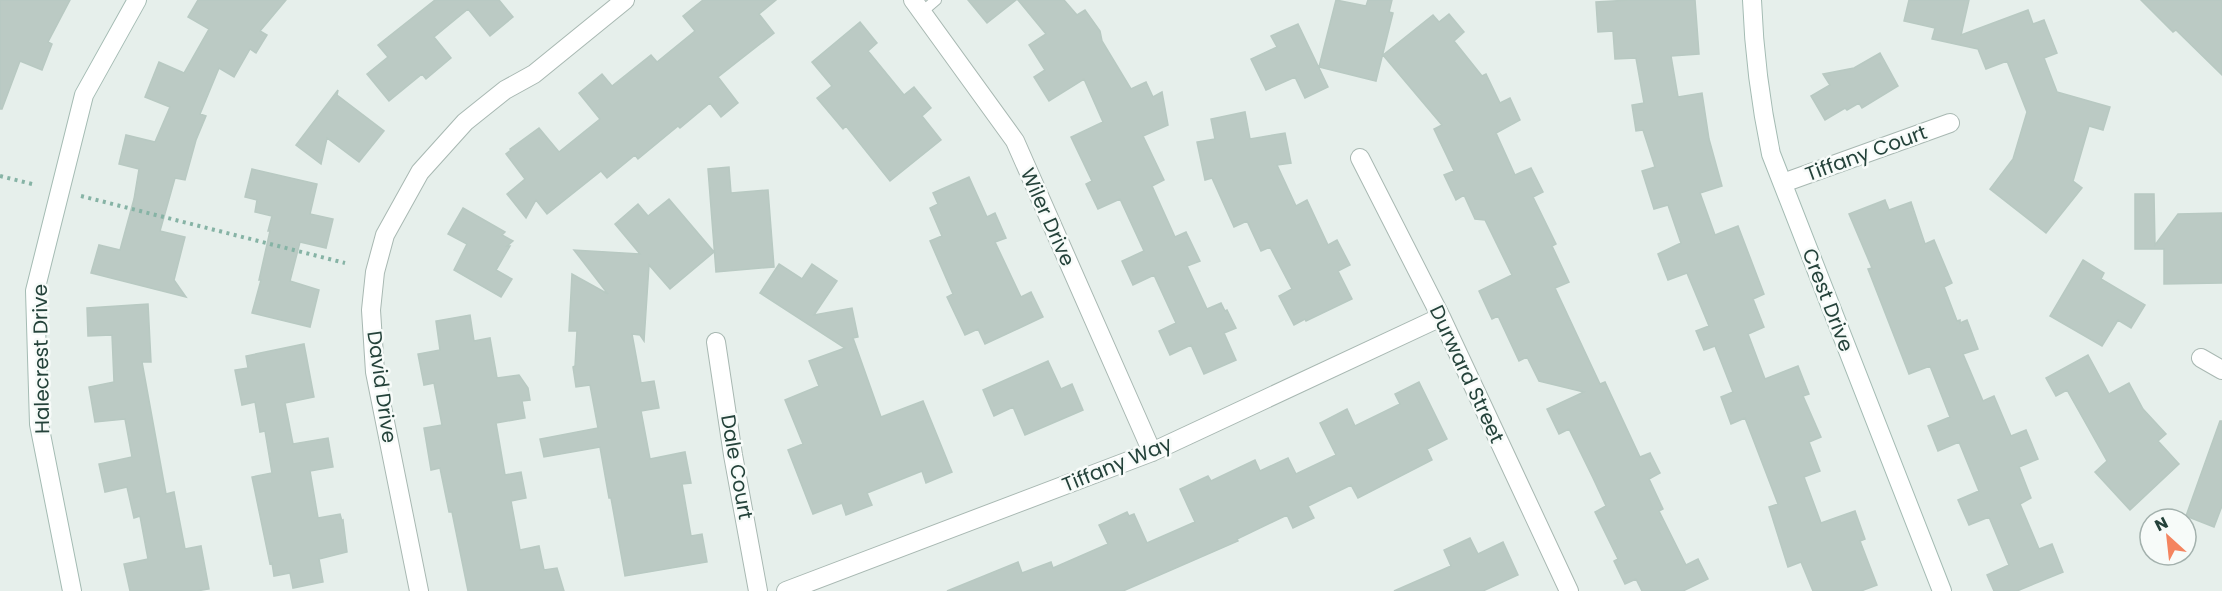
<svg xmlns="http://www.w3.org/2000/svg" width="2222" height="591" viewBox="0 0 2222 591" font-family="Poppins,sans-serif">
  <style>
    .building { fill: #bbcac4; stroke: #b8c9c2; stroke-width: 1.5 }
    .lines { fill: none; stroke-linecap: round; stroke-linejoin: round }
    .lane-casing { stroke: #a8b8b2; stroke-width: 12 }
    .street-casing { stroke: #a8b8b2; stroke-width: 20 }
    .secondary-casing { stroke: #a4bbb3; stroke-width: 20 }
    .path { stroke: #86b3a5; stroke-width: 4; stroke-dasharray: 3 4.5; stroke-linecap: butt }
    .lane { stroke: #fff; stroke-width: 10 }
    .street { stroke: #fff; stroke-width: 18 }
    .secondary { stroke: #fff; stroke-width: 18 }
    .labels { text-anchor: middle; stroke-width: 5; stroke-linejoin: round; paint-order: stroke }
    .street-label { font-size: 20px; fill: #24423a; stroke: #f7fbf9 }
  </style>
  <rect width="100%" height="100%" fill="#e6efeb"/>
  <path class="building" d="M0 0H70L48 42 52 44 42 70 20 61 2 109H0Z
    M198 0H286L260 31 267 35 256 53 250 49 234 77 219 68 200 114 206 116 196 140 185 180 175 178 160 231 185 237 174 280 186 297 91 273 99 245 120 250 134 199 139 169 119 164 126 135 155 142 170 107 145 97 159 62 184 73 209 29 188 17Z
    M435 0H499L513 17 490 36 468 9 434 37 451 58 426 79 422 74 389 101 367 74 388 57 378 45Z
    M703 0H776L759 14 774 33 718 77 738 103 721 117 710 103 680 128 678 126 638 159 635 155 607 178 601 171 547 214 536 200 526 218 507 194 525 179 506 154 511 150 510 149 539 128 559 152 600 119 579 93 602 74 612 86 651 55 657 62 695 31 683 16Z
    M968 0H1016L987 23Z
    M1018 0H1064L1077 15 1085 10 1100 31 1102 41 1131 89 1146 82 1153 97 1162 92 1168 125 1143 136 1164 180 1152 186 1175 237 1186 232 1200 261 1187 266 1207 309 1221 303 1225 311 1227 310 1236 328 1224 333 1236 360 1204 374 1191 345 1170 355 1159 331 1176 323 1154 275 1133 285 1122 261 1144 251 1120 199 1098 209 1086 184 1092 181 1071 137 1103 122 1084 79 1049 101 1034 77 1045 70 1029 45 1046 34Z
    M1336 0 1366 6 1368 0H1392L1389 12 1393 13 1376 81 1319 67Z
    M1630 0H1695L1699 54 1671 56 1678 97 1702 93 1709 139 1722 186 1700 193 1715 235 1738 226 1764 294 1753 299 1764 327 1748 334 1765 379 1798 366 1809 394 1803 396 1821 437 1809 442 1820 471 1804 477 1821 523 1855 511 1865 539 1860 541 1877 585 1861 591H1813L1801 562 1788 567 1769 507 1778 504 1745 418 1731 424 1721 397 1733 392 1715 346 1704 350 1696 331 1709 326 1687 273 1668 280 1658 254 1681 243 1668 205 1654 209 1642 171 1655 167 1643 130 1636 131 1632 105 1644 103 1636 58 1615 59 1613 31 1598 32 1596 2Z
    M1909 0H1969L1961 35 2028 10 2033 24 2044 20 2057 53 2044 58 2057 92 2110 107 2103 130 2089 126 2073 181 2082 188 2046 233 1990 189 2013 159 2027 112 2007 61 1986 69 1978 49 1932 39 1935 28 1904 21Z
    M2141 0H2222V75L2176 30 2173 32Z
    M1449 14 1464 32 1454 41 1482 76 1486 74 1500 103 1510 98 1520 120 1496 133 1515 175 1531 168 1543 192 1533 197 1556 244 1552 246 1569 282 1555 288 1600 384 1605 382 1640 457 1650 453 1660 473 1649 479 1663 509 1659 511 1686 565 1698 559 1708 579 1683 591H1642L1636 579 1625 584 1614 561 1618 559 1595 512 1606 506 1593 478 1569 429 1559 434 1547 409 1584 392 1539 381 1527 357 1519 361 1498 316 1492 319 1479 291 1512 275 1485 220 1475 219 1464 195 1456 200 1444 175 1454 171 1434 129 1442 125 1383 55 1433 15 1439 22Z
    M860 22 877 43 868 51 904 95 914 87 931 108 922 116 941 140 890 181 846 126 843 129 817 98 832 86 812 62Z
    M1298 24 1328 87 1305 98 1295 77 1266 90 1251 59 1277 47 1271 36Z
    M1880 53 1898 86 1862 108 1859 103 1847 110 1845 108 1825 120 1811 96 1830 85 1823 74 1854 68Z
    M338 90 337 95 384 131 359 162 327 138 321 164 296 145Z
    M1245 112 1250 139 1285 133 1291 163 1277 165 1296 206 1307 200 1328 245 1337 240 1350 265 1338 271 1352 299 1306 321 1305 319 1294 325 1279 296 1292 289 1270 247 1261 251 1247 221 1234 227 1212 178 1205 180 1197 142 1215 139 1211 119Z
    M729 167 731 193 768 190 774 267 716 272 708 169Z
    M252 169 317 184 310 214 333 219 326 248 300 242 290 281 319 290 310 327 252 313 261 280H259L270 231H268L272 216 255 212 257 200 245 197Z
    M969 177 987 217 995 213 1006 238 995 242 1021 297 1031 292 1043 317 985 344 978 329 965 335 947 297 953 294 930 241 942 236 930 208 938 204 933 193Z
    M2135 194H2154L2155 245 2178 214 2222 213V283L2164 284V249H2135Z
    M669 199 714 252 670 289 649 265 644 341 640 335 632 334 641 383 654 381 659 408 641 411 650 459 685 452 691 483 682 484 691 536 702 534 707 562 625 576 611 498H609L600 447 544 457 540 439 598 428 590 385 576 387 573 367 575 366 577 331H569L572 274 608 294 574 250 640 254 615 224 638 204 648 216Z
    M1885 200 1889 210 1911 202 1925 244 1934 240 1952 283 1944 287 1957 321 1960 320V323L1967 320 1978 349 1963 354 1983 401 1994 396 2011 436 2026 430 2038 459 2019 467 2031 498 2020 504 2039 549 2052 544 2063 572 2017 591H1994L1987 575 2009 565 1989 517 1969 525 1958 500 1979 491 1959 442 1938 451 1928 426 1950 417 1930 366 1909 374 1868 269 1872 268 1849 214Z
    M463 208 505 232 502 235 513 241 507 246H510L496 270 512 279 501 297 454 270 467 244 448 234Z
    M2083 260 2104 273 2101 279 2145 305 2131 328 2118 320 2102 346 2050 316Z
    M779 264 802 279 812 264 837 281 814 315 852 308 858 337 853 338 881 417 923 401 952 472 926 483 922 471 867 493 872 505 846 515 842 503 813 514 788 450 803 444 785 400 819 386 809 361 845 348 760 293Z
    M148 304 151 362H142L166 494 174 492 185 549 201 546 209 589 196 591H130L124 564 148 559 140 516 134 518 127 487 105 492 99 464 132 457 125 419 95 422 89 387 114 382 112 335 88 336 87 308Z
    M470 315 474 341 490 338 497 378 519 375 528 388 530 400 522 401 525 418 496 423 505 475 521 472 526 498 511 501 520 550 539 546 544 570 557 568 564 591H468L452 512H449L440 468 431 470 424 428 442 425 434 383 424 385 418 354 440 350 436 321Z
    M304 344 314 397 285 403 293 444 328 438 333 467 310 471 318 518 340 514 342 521 343 520 347 552 319 559 323 582 293 588 290 573 274 576 272 563 270 564 252 477 272 473 265 431 260 432 255 402 242 405 235 370 248 368 246 356Z
    M2088 355 2109 394 2129 383 2143 409 2166 434 2158 441 2179 464 2130 510 2095 472 2107 461 2067 390 2056 396 2046 378Z
    M1048 361 1061 389 1072 384 1083 410 1025 435 1013 407 994 416 983 390Z
    M1419 382 1447 439 1427 449 1432 460 1358 498 1351 485 1308 506 1314 518 1293 528 1287 515 1237 539 1238 541 1123 591H947L1018 562 1022 573 1051 562 1053 568 1108 544 1099 525 1127 512 1129 516 1134 514 1147 543 1195 522 1180 489 1208 476 1211 481 1255 460 1260 471 1288 458 1296 474 1336 455 1320 423 1347 409 1355 426 1400 404 1395 394Z
    M2220 421H2222V506L2214 527 2186 516Z
    M1470 538 1478 554 1503 542 1518 575 1483 591H1394L1451 566 1444 550Z"/>
  <g class="lines">
    <defs>
      <path id="lane" d="M922 12 936 0"/>
      <path id="street" d="M913 0 1015 141 1152 452
        M1360 158 1441 317 1569 591
        M1783 183 1950 123
        M716 342 733 455 758 591
        M2201 358 2222 370
        M419 591 375 372 371 310 375 272 385 235 420 172 465 122 505 90 534 74 625 0
        M786 591 1152 452 1441 317"/>
      <path id="secondary" d="M1752 0C1754 54 1760 101 1771 154L1942 591
        M72 591 39 424 35 291 84 95 137 0"/>
    </defs>
    <use href="#lane" class="lane-casing"/>
    <use href="#street" class="street-casing"/>
    <use href="#secondary" class="secondary-casing"/>
    <path class="path" d="M0 176 36 185
      M81 196 345 263"/>
    <use href="#lane" class="lane"/>
    <use href="#street" class="street"/>
    <use href="#secondary" class="secondary"/>
  </g>
  <g class="labels">
    <g class="street-label">
      <text transform="translate(1866 153) rotate(-20)" y="7">Tiffany Court</text>
      <text transform="translate(1048 217) rotate(66)" y="7">Wiler Drive</text>
      <text transform="translate(1828 300) rotate(69)" y="7">Crest Drive</text>
      <text transform="translate(41 359) rotate(-91)" y="7">Halecrest Drive</text>
      <text transform="translate(1467 374) rotate(65)" y="7">Durward Street</text>
      <text transform="translate(382 387) rotate(82)" y="7">David Drive</text>
      <text transform="translate(1117 464) rotate(-22)" y="7">Tiffany Way</text>
      <text transform="translate(737 467) rotate(80)" y="7">Dale Court</text>
    </g>
  </g>
  <g transform="translate(2168 537) rotate(333)"><circle r="28" fill="#f7fbf9" stroke="#a3b1ad" stroke-width="1.5"/>
  <path d="M0-4.5L10 22L0 15L-10 22Z" fill="#f4845f"/>
  <text y="-9" font-size="16" font-weight="bold" text-anchor="middle" fill="#24423a">N</text>
  </g>
</svg>
